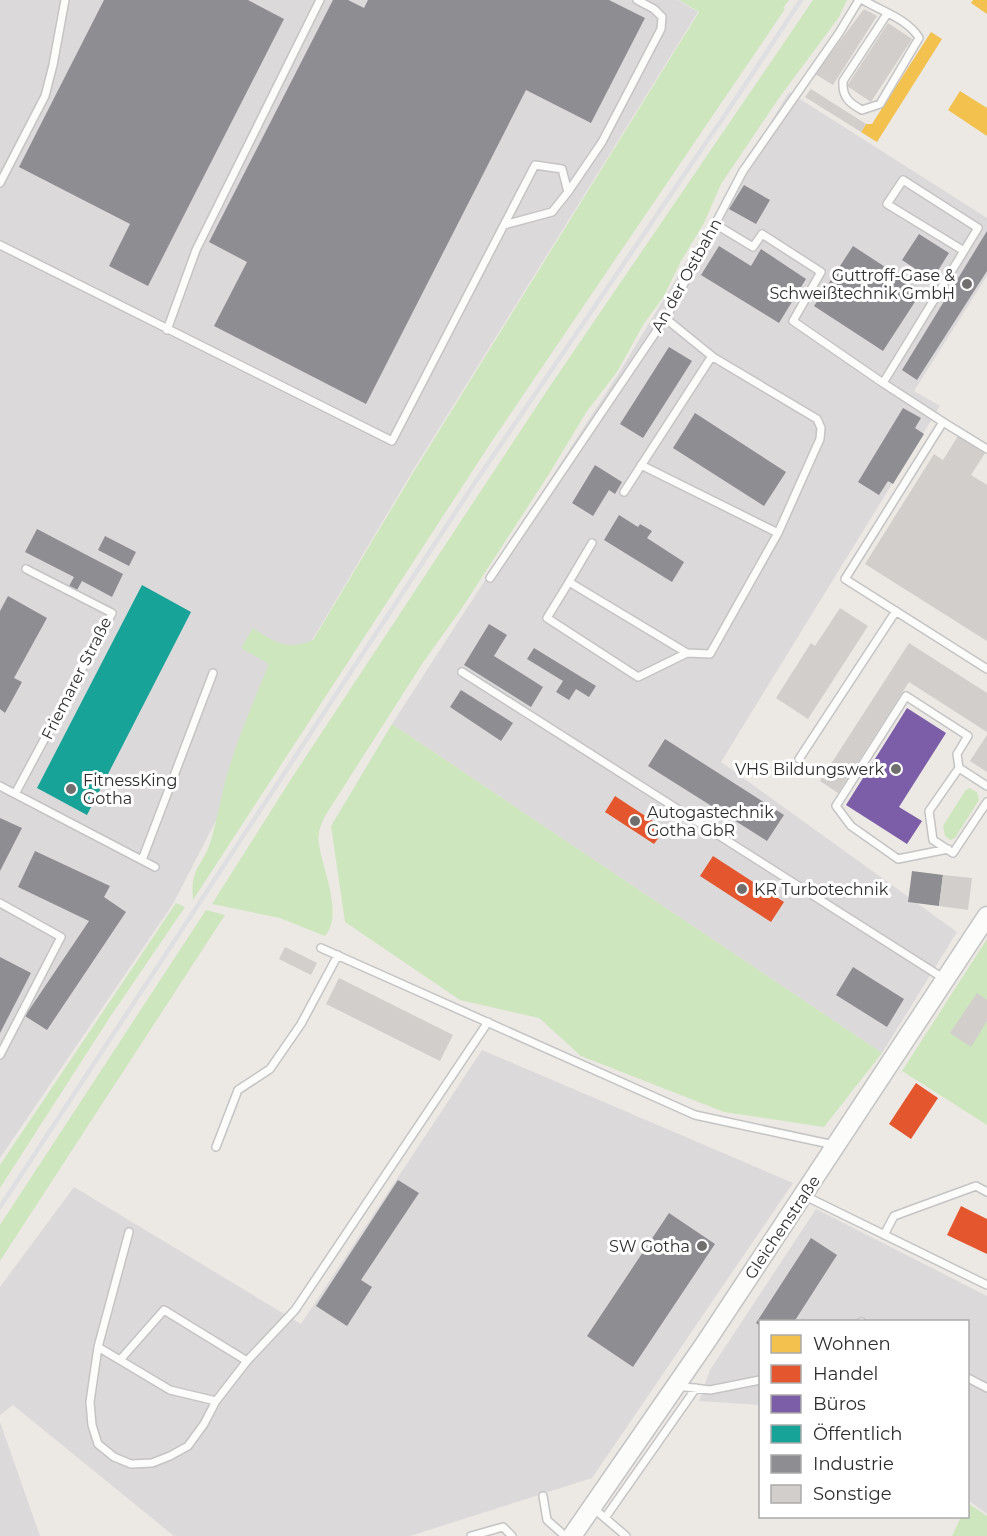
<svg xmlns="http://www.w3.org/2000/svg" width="987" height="1536" viewBox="0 0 987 1536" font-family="Montserrat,sans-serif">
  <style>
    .industrial { fill: #dcd9db }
    .grass { fill: #cee6be }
    .homes { fill: #f2c14e }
    .shops { fill: #e4572e }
    .offices { fill: #7b5ea7 }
    .public { fill: #17a398 }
    .industry { fill: #8d8d92 }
    .building { fill: #d1cecb }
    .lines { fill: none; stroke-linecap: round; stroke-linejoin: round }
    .service-casing { stroke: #c5c4c5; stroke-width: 10 }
    .tertiary-casing { stroke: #c5c4c5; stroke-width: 21 }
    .service { stroke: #fcfcfb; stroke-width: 7 }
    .tertiary { stroke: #fcfcfb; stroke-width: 18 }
    .rail { stroke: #dfdfe1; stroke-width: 4.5 }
    .poi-dot { fill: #706f6e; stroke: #fff; stroke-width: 2 }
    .labels { text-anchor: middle; stroke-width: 6; stroke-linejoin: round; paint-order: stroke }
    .street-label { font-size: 16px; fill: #2e2e2e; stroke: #fff }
    .poi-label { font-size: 16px; fill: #2e2e2e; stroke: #fff; text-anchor: end }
  </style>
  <rect width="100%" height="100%" fill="#ece8e4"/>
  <path class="industrial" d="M0 0H678L698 12 415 467 289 679 173 904 0 1158Z
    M789 92 987 218V276L914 391 940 406 721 762 957 932 882 1053 392 724 619 373Z
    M482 1050 793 1183 592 1478 410 1536H174L13 1405 0 1415V1287L74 1187 301 1324Z
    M816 1209 987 1296V1514L968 1500V1322H760V1405L699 1401 710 1370Z
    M0 1422 40 1536H0Z"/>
  <path class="grass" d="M679 0H789L783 8 785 9 490 444 193 900C190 866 203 867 211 840 218 816 222 791 229 768 240 732 255 698 269 664L241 648 253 628C275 642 287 651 313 640L416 468 699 12Z
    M813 0H847L839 17 779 98 721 184 704 223 681 261 664 296 643 325 617 372 587 411 549 474 460 611 424 661 325 816C321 825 317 834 319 844 322 868 344 915 325 936L280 918 212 904 293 776 546 392Z
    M392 724 882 1053 824 1127 724 1112 581 1056 539 1018 460 1000 345 922 331 826Z
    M969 788 977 792 979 800 955 838 950 840 945 836 943 826 965 791Z
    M176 903 185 907 110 1017 0 1188V1165Z
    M206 910 225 915 0 1261V1225Z
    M987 939V1125L902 1071Z
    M968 1503 987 1516V1536H952L961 1517 968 1516Z"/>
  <path class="homes" d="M973 0H987V14L971 3Z
    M931 32 942 39 877 142 861 132 866 124H872Z
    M960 91 987 108V136L948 110Z"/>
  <path class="shops" d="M615 796 665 829 654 844 605 812Z
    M713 856 784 902 771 922 700 876Z
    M916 1083 938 1098 911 1139 889 1124Z
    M961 1206 987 1219V1254L947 1235Z"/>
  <path class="offices" d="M907 708 946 733 899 807 922 821 907 844 846 805Z"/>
  <path class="public" d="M142 585 191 612 87 815 37 788Z"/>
  <path class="industry" d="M104 0H248L284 19 148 286 109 266 130 224 19 167Z
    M333 0H348L364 8 368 0H609L645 18 591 123 526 90 366 404 214 326 247 262 209 242Z
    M744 185 770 200 756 224 729 209Z
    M987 231V271L917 380 902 370Z
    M919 234 949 253 932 280 902 260Z
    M719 246 751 266 761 249 806 279 779 323 701 275Z
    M853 246 922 291 883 351 814 306Z
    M669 347 692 361 643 438 620 424Z
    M903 408 921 418 915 428 924 434 893 484 888 481 879 495 858 482Z
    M695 413 786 472 764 506 673 448Z
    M595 465 622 482 615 494 609 490 593 516 572 503Z
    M619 515 638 527 640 524 652 531 647 538 684 562 672 582 604 540Z
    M37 529 123 574 112 597 82 581 77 590 69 586 74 577 25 552Z
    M105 536 136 552 129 566 98 550Z
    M8 596 47 618 14 678 22 682 5 713 0 709V611Z
    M489 624 507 635 494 656 543 687 531 707 464 665Z
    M534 648 596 686 589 697 576 689 569 700 556 692 563 681 527 659Z
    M461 690 513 723 501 741 450 707Z
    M665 739 784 815 767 841 648 766Z
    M0 818 22 828 0 871Z
    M35 851 110 886 104 897 126 912 47 1030 25 1016 89 921 18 887Z
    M912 871 943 875 939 906 908 902Z
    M0 957 31 973 0 1033Z
    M853 967 904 999 887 1027 836 995Z
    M398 1180 419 1193 361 1280 372 1287 347 1326 316 1306Z
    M669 1213 715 1244 633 1367 587 1336Z
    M811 1238 837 1255 794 1322H760V1326L756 1323Z"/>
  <path class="building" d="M864 9 877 16 833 85 815 74Z
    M888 23 912 39 871 102 847 86Z
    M811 89 866 124 861 132 805 97Z
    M958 436 985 453 971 475 987 485V641L865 564 934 454 943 460Z
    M840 608 868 626 808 719 776 698 811 643 815 646Z
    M909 643 987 693V732L909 682 838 793 820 781Z
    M987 735V772L970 761Z
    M943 875 972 878 968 910 939 906Z
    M285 947 317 963 311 975 279 959Z
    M339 978 453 1035 440 1061 326 1004Z
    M977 993 987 1000V1021L971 1047 950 1033Z"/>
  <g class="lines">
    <defs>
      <path id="service" d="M863 0C881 11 908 19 919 38L880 104 862 110C849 103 842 97 843 81L887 14
        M0 183 45 96 53 65 65 0
        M568 192 602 142 661 29 662 17 654 9 637 0
        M715 224 753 247 762 234 821 272 793 321 883 383
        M0 245 392 441 535 165 562 169 568 192 552 212 504 225
        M964 251 887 204 903 180 978 228 883 383 943 422 845 579 987 669
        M167 330 196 250 320 0
        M943 422 987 449
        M641 465 778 533
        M624 492 712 356
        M592 543 569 582 687 653 710 654 778 533 820 439 821 428 817 419 713 357 665 318
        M490 578 668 314 743 171 839 33 859 0
        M569 582 547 618 638 677 687 653
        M462 672 943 978
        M799 759 896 611
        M0 786 155 867
        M987 786 959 768 929 811 933 840 953 853 987 802
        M15 794 112 613 26 569
        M948 849 898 859 851 826 836 806 906 696 968 736 957 754 959 768
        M142 860 213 673
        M0 903 61 937 0 1055
        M321 948 695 1115 834 1145
        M216 1147 238 1090 270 1069 301 1024 338 955
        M803 1195 987 1285
        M129 1232 98 1347 90 1402 92 1425 98 1444 114 1457 131 1464 152 1463 170 1456 188 1446 204 1424 216 1401 247 1361 295 1310 488 1022
        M884 1235 894 1216 976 1186 987 1192
        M861 1322H862
        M98 1347 170 1390 216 1401
        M120 1360 164 1310 247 1361
        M968 1378 987 1388
        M677 1386 710 1390 760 1380
        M543 1496 547 1520 565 1536
        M592 1507 626 1536
        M605 1518 696 1388
        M471 1536 503 1527 512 1536"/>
      <path id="tertiary" d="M572 1536 706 1342 987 916"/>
    </defs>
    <use href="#service" class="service-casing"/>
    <use href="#tertiary" class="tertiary-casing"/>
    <use href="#service" class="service"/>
    <use href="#tertiary" class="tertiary"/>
    <path class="rail" d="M0 1207 474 484 733 103 801 0"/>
  </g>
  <g class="poi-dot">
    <circle cx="967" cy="284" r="6"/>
    <circle cx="896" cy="769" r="6"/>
    <circle cx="71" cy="789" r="6"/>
    <circle cx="635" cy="821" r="6"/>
    <circle cx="742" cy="889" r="6"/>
    <circle cx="702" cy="1246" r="6"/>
  </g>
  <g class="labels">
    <g class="street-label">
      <text transform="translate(686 275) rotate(-61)" y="6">An der Ostbahn</text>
      <text transform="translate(76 678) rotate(-63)" y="6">Friemarer Straße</text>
      <text transform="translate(782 1227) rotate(-56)" y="6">Gleichenstraße</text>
    </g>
    <g class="poi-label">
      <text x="955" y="281">Guttroff-Gase &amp;<tspan x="955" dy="18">Schweißtechnik GmbH</tspan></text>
      <text x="884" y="775">VHS Bildungswerk</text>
      <text x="83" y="786" text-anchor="start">FitnessKing<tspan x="83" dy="18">Gotha</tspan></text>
      <text x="647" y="818" text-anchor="start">Autogastechnik<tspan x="647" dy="18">Gotha GbR</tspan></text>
      <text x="754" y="895" text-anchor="start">KR Turbotechnik</text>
      <text x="690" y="1252">SW Gotha</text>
    </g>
  </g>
  <rect x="759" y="1320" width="210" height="198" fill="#ffffff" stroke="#ababab" stroke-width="1.5"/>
  <rect x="771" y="1335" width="30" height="18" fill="#f2c14e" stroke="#ababab" stroke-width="1.5"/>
  <text x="813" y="1350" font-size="18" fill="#2e2e2e">Wohnen</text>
  <rect x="771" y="1365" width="30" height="18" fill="#e4572e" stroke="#ababab" stroke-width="1.5"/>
  <text x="813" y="1380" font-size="18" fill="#2e2e2e">Handel</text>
  <rect x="771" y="1395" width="30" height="18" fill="#7b5ea7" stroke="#ababab" stroke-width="1.5"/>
  <text x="813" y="1410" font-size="18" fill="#2e2e2e">Büros</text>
  <rect x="771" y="1425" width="30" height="18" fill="#17a398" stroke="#ababab" stroke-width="1.5"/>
  <text x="813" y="1440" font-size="18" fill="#2e2e2e">Öffentlich</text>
  <rect x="771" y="1455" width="30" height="18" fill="#8d8d92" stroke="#ababab" stroke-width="1.5"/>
  <text x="813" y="1470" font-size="18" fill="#2e2e2e">Industrie</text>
  <rect x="771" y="1485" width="30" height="18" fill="#d1cecb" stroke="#ababab" stroke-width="1.5"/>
  <text x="813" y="1500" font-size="18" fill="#2e2e2e">Sonstige</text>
</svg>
